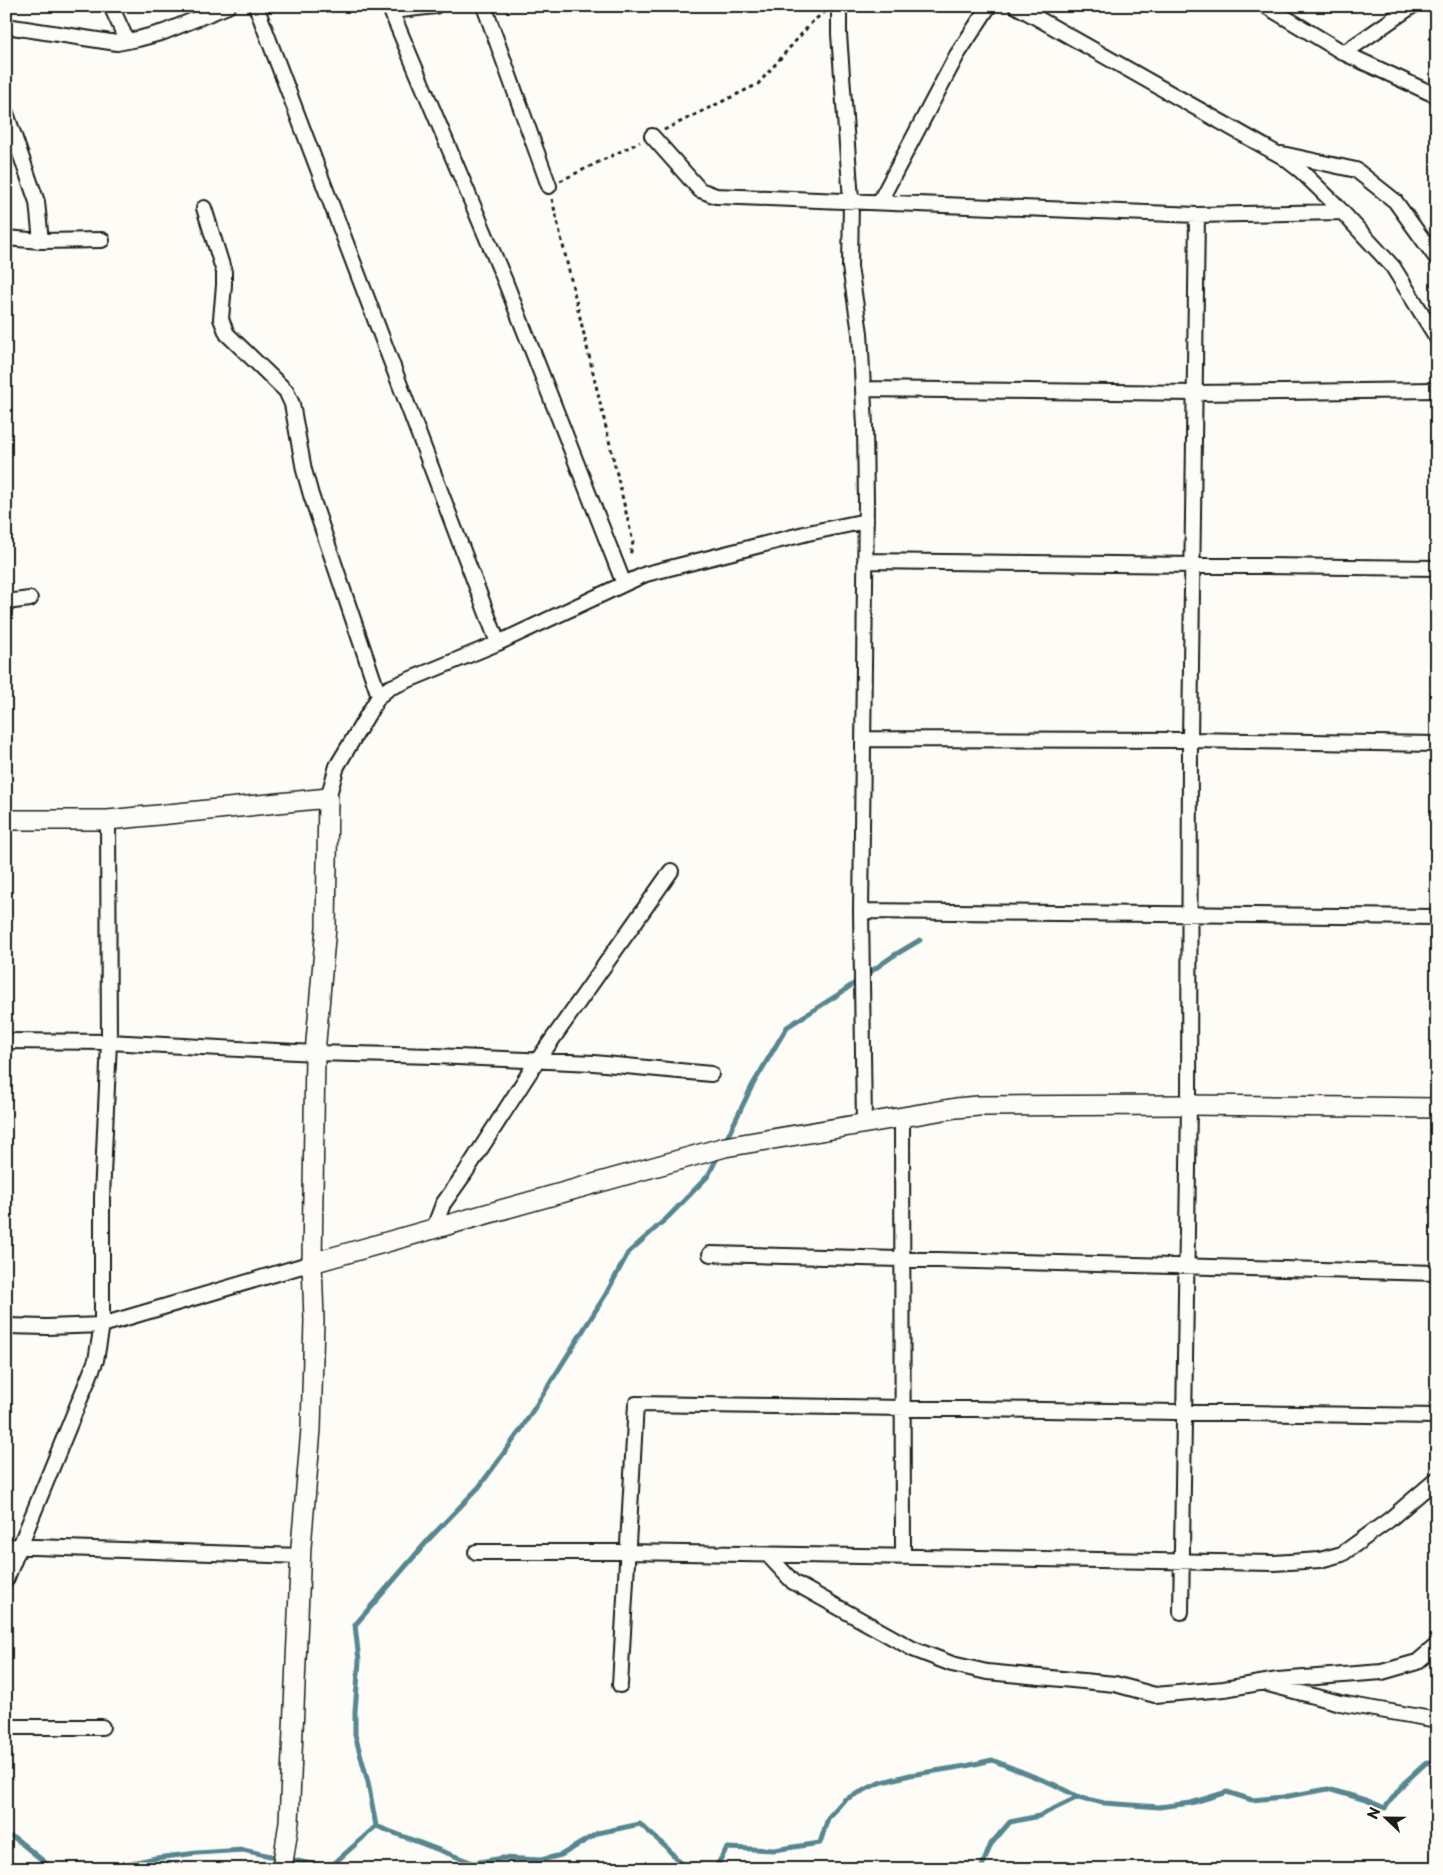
<svg xmlns="http://www.w3.org/2000/svg" width="1443" height="1875" viewBox="0 0 1443 1875" font-family="'Playpen Sans',sans-serif">
  <style>
    .lines { fill: none; stroke-linecap: round; stroke-linejoin: round }
    .stream { stroke: #57868f; stroke-width: 5 }
    .street-casing { stroke: #1c1c1c; stroke-width: 18 }
    .secondary-casing { stroke: #1c1c1c; stroke-width: 22 }
    .path { stroke: #1c1c1c; stroke-width: 3; stroke-dasharray: 4 4; stroke-linecap: butt }
    .street { stroke: #fdfcf7; stroke-width: 14 }
    .secondary { stroke: #fdfcf7; stroke-width: 19 }
  </style>
  <rect width="100%" height="100%" fill="#fdfcf7"/>
  <filter id="ink" filterUnits="userSpaceOnUse"><feTurbulence type="fractalNoise" baseFrequency=".02" numOctaves="2"/><feDisplacementMap in="SourceGraphic" scale="10" xChannelSelector="R" yChannelSelector="G"/><feConvolveMatrix kernelMatrix="1 2 1 2 8 2 1 2 1" color-interpolation-filters="sRGB"/></filter>
  <g filter="url(#ink)">
    <g class="lines">
      <path class="stream" d="M725 1142 752 1086 787 1027 839 994 893 956 920 940
        M376 1826 368 1782 355 1735V1711L359 1661 355 1625 430 1538 479 1487 520 1431 606 1294 628 1253 668 1217 708 1176 719 1154
        M6 1835 15 1838 53 1869
        M293 1860 329 1868 376 1826 473 1863 503 1858 541 1860 561 1855 598 1833 640 1824 667 1848 682 1865 716 1867 727 1848 774 1850 820 1843 828 1818 844 1800 879 1783 910 1775 966 1766 992 1760 1053 1784 1078 1797 1104 1803 1159 1807 1191 1803 1227 1792 1252 1800 1283 1797 1328 1789 1366 1800 1385 1808 1404 1783 1427 1762 1437 1765
        M102 1869 156 1858 197 1853 243 1850 275 1857
        M981 1869 991 1844 1010 1822 1039 1816 1078 1797"/>
      <defs>
        <path id="street" d="M111 6 127 41
          M256 6 498 643
          M389 6 505 281 624 584 646 574 808 533 866 521
          M484 6 549 186
          M839 6V34L851 200 850 267 860 333 865 426 866 503 861 911 864 1123
          M1016 6 1283 157 1301 171 1334 203 1393 267 1437 338
          M1266 6 1344 53 1437 96
          M392 11 435 6
          M6 26 117 43 138 39 164 32 228 6
          M1344 53 1412 6
          M6 113 37 202 41 241
          M652 136 700 190 716 196 1197 215 1342 212
          M1282 154 1356 170 1395 201 1437 259
          M880 201 957 55 989 6
          M204 208 224 272V285L221 319 227 334 286 391 292 404 304 470 311 495 379 696
          M6 238 41 241 102 240
          M863 389 1195 393 1437 390
          M865 561 1437 568
          M6 602 30 599
          M863 739 1190 740 1437 744
          M328 798 337 766 379 696 389 688 498 643 624 584
          M861 911 1437 917
          M6 1041 109 1042 315 1053 434 1056 594 1063 711 1074
          M902 1117 903 1557
          M434 1228 443 1204 465 1173 537 1061 671 871
          M710 1254 1437 1273
          M6 1326 47 1327 102 1325 312 1263
          M6 1546 301 1556
          M476 1552H626L1274 1563 1320 1560 1342 1554 1389 1520 1437 1479
          M768 1555 793 1582 913 1649 952 1664 987 1672 1115 1684 1155 1695 1224 1689 1278 1680 1382 1672 1417 1662 1437 1645
          M6 1580 96 1360 102 1325V1197L109 1042 108 820
          M1181 1612 1189 1105 1190 740 1197 215
          M1268 1684 1340 1703 1437 1720
          M620 1685 636 1404 1437 1416
          M6 1727H102"/>
        <path id="secondary" d="M6 820H108L328 798 326 927 315 1053 312 1263 314 1320 311 1429 301 1547 289 1822 282 1869
          M312 1263 725 1147 956 1108 978 1106 1189 1105 1437 1108"/>
      </defs>
      <use href="#street" class="street-casing"/>
      <use href="#secondary" class="secondary-casing"/>
      <path class="path" d="M664 130 758 84 813 21 825 12
        M560 181 640 142
        M552 199 633 542 630 556"/>
      <use href="#street" class="street"/>
      <use href="#secondary" class="secondary"/>
    </g>
  </g>
  <rect width="1443" height="1875" fill="none" stroke="#fdfcf7" stroke-width="25"/>
  <rect x="12" y="12" width="1418" height="1850" fill="none" stroke="#1c1c1c" stroke-width="2" filter="url(#ink)"/>
  <g transform="translate(1386 1818) rotate(292)" stroke="#fdfcf7" stroke-width="4" paint-order="stroke">
  <path d="M0-4L9 19L0 12L-9 19Z" fill="#1c1c1c"/>
  <text y="-8" font-size="14" font-weight="bold" text-anchor="middle" fill="#1c1c1c">N</text>
  </g>
</svg>
